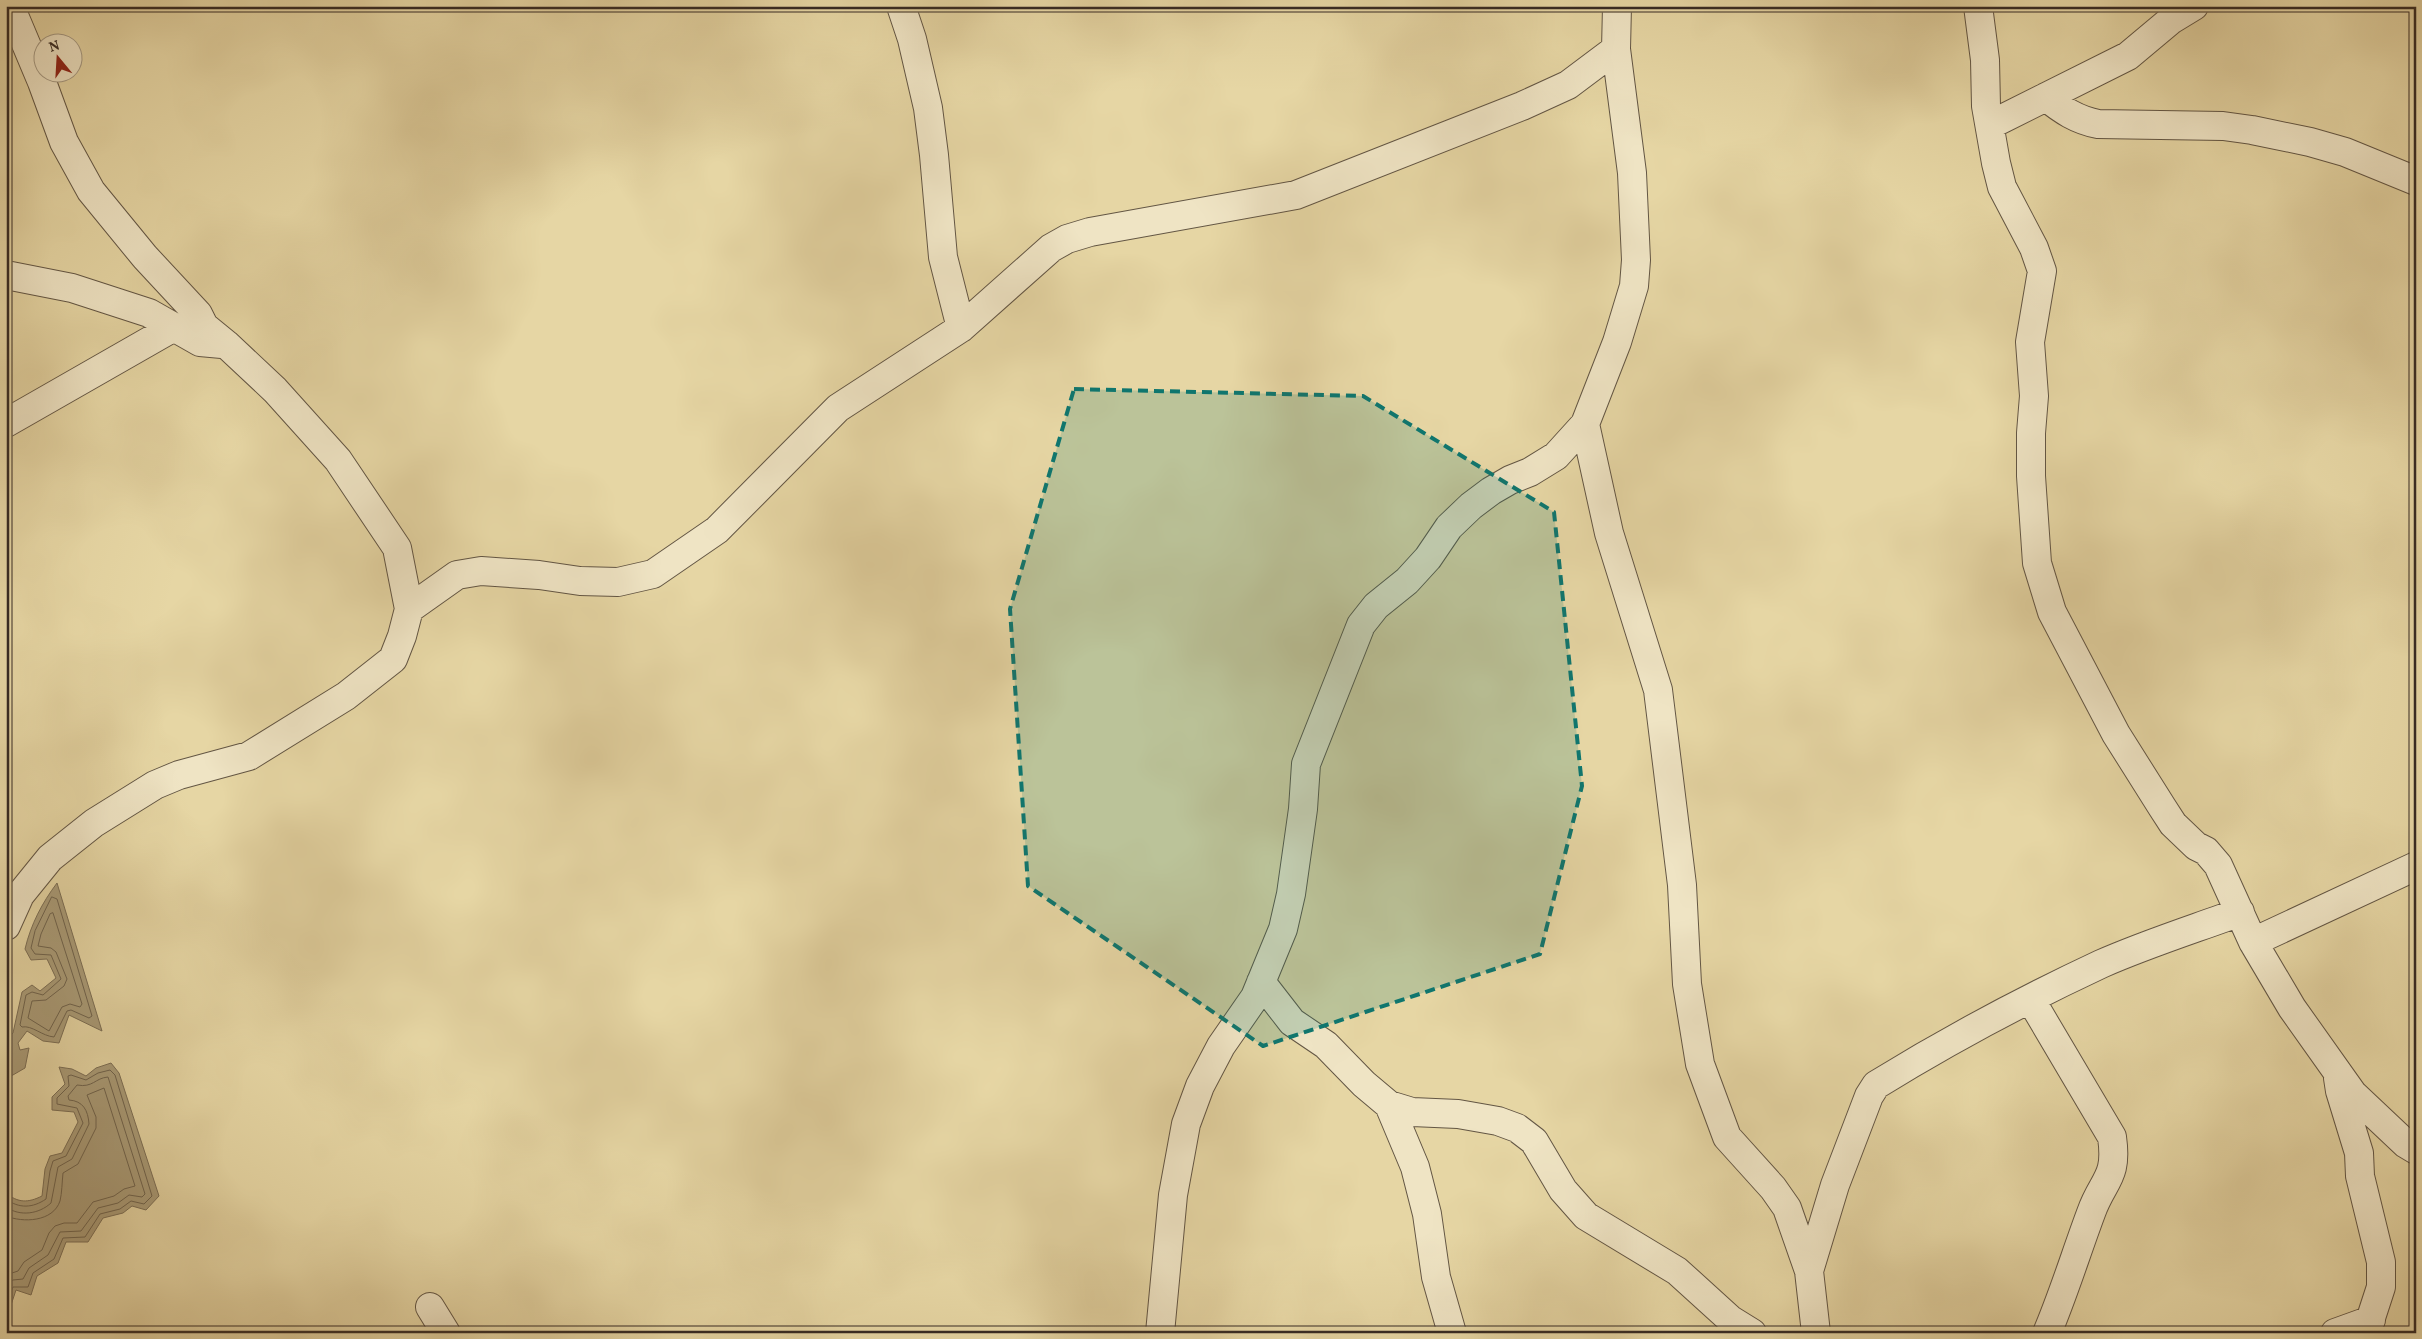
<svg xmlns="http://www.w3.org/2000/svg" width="2422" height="1339" viewBox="0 0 2422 1339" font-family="Vollkorn,serif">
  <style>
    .water { fill: #aa9c78; stroke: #7c6f56 }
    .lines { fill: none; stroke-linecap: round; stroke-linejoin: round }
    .shore { stroke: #70644e; stroke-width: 1 }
    .minor-casing { stroke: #635644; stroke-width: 30 }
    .minor { stroke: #efe4c4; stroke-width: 28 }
    .marked { fill: #0f766e; fill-opacity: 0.2; stroke: #0f766e; stroke-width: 4; stroke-dasharray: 10 6; stroke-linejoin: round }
  </style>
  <rect width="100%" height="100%" fill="#e6d6a4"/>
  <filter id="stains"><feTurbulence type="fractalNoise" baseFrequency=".004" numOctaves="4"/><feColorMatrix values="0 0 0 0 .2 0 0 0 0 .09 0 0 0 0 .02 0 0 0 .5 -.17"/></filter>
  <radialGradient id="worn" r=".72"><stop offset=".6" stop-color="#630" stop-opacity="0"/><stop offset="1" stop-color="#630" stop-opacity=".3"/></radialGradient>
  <path class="water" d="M57 883 102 1031 69 1015 59 1043 43 1041 27 1031 18 1043 20 1050 29 1048 25 1068 6 1079V1040L13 1033 22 992 32 985 40 991 56 978 47 959 31 960 25 949C31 924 42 903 57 883Z
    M111 1063 119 1073 159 1196 146 1210 132 1206 123 1213 103 1218 88 1242H66L58 1263 37 1276 31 1295 16 1290 6 1320V1193C18 1203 28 1203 42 1196L45 1169 50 1156 62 1153 78 1122 74 1112 52 1110V1097L65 1084 59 1067 72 1069 86 1076 96 1068Z"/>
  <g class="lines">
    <path class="shore" d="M52 897 57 899 92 1016 89 1018 71 1010 67 1011 54 1037C42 1036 32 1025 22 1027L20 1025 26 995 32 992 43 995 61 979 51 955 35 954 31 948 35 931Z
      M53 913 82 1004 80 1007 70 1004 62 1007 49 1031 28 1018 32 1001 46 1000 64 986 67 979 56 952 51 948 38 946 41 934 50 914Z
      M6 1199C19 1209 33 1208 46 1199L50 1171 53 1161 66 1156 83 1123 77 1108 57 1104V1098L69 1086 68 1076 71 1075 86 1080 98 1073 110 1070 115 1075 152 1196 144 1204 131 1201 120 1209 100 1214 85 1237 63 1238 54 1259 33 1273 28 1287H13L6 1304
      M6 1207C20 1217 39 1214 51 1203L58 1167 72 1159 89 1124C88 1110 83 1101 69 1100L68 1096 77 1085C93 1088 95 1078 108 1077L145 1194 142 1197 129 1195 118 1203 98 1208 81 1231 60 1232 48 1255 29 1268 23 1279 13 1280 6 1285
      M6 1216C23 1223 53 1222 60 1201 62 1193 62 1182 63 1173L78 1164 96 1128V1117L87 1095 104 1088 135 1186 124 1189 114 1196 93 1202 77 1223H64L55 1226 49 1233 42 1250 24 1262 18 1271 6 1275"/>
    <defs>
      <path id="minor" d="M901 6 912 39 928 108 934 155 943 257 961 328
        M1978 6 1985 60 1986 106 1996 163 2002 187 2034 248 2042 271 2030 342 2034 396 2031 433V476L2037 563 2052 612 2116 734 2162 807 2173 824 2196 846 2206 851 2218 865 2253 942 2292 1008 2353 1094 2406 1144 2416 1150
        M2046 97C2062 110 2077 120 2098 124L2223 126 2252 130 2310 142 2345 152 2416 181
        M1990 125 2128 56 2171 20 2194 6
        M6 275 72 288 149 313 200 342 222 344
        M6 423 174 327
        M1585 424 1609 533 1658 690 1682 885 1687 984 1700 1064 1727 1137 1773 1188 1787 1208 1809 1271 1816 1333
        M409 609 457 575 481 571 539 575 580 581 618 582 653 574 717 530 838 408 961 328 1051 248 1067 239 1090 232 1296 195 1522 106 1568 85 1616 49
        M6 926 20 895 50 858 94 823 155 785 179 775 249 756 346 696 393 659 402 636 409 609 397 548 338 460 275 390 226 344 204 326 198 314 145 257 91 191 64 142 42 82 10 6
        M2253 942 2416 866
        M1261 982 1292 1022 1326 1045 1364 1084 1389 1105 1412 1112 1458 1114 1498 1121 1517 1128 1534 1141 1563 1190 1586 1216 1677 1271 1731 1320 1752 1333
        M2031 1000 2112 1137C2118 1179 2103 1179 2091 1213 2076 1253 2064 1293 2047 1333
        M2338 1078 2340 1091 2359 1153 2360 1176 2381 1262V1287L2366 1333
        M1389 1105 1415 1167 1427 1214 1436 1277 1452 1333
        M1809 1271 1835 1185 1869 1096 1876 1085C1949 1040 2024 1000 2101 964 2146 944 2194 929 2240 912
        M430 1307 446 1333
        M1160 1333 1173 1195 1186 1124 1200 1086 1221 1046 1255 997 1283 929 1291 894 1303 809 1306 764 1361 625 1376 606 1407 581 1428 558 1449 527 1471 506 1491 491 1510 480 1530 472 1556 456 1585 424 1617 342 1634 286 1636 260 1632 173 1616 49 1617 6
        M2335 1333 2371 1320"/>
    </defs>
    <use href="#minor" class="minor-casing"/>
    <use href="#minor" class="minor"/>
  </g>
  <path class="marked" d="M1074 389 1363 396 1554 512 1582 786 1540 954 1263 1046 1028 886 1010 609Z"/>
  <rect width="2422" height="1339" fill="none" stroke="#e6d6a4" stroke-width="25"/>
  <rect x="8" y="8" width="2407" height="1324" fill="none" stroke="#372b24" stroke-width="2.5"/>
  <rect x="12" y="12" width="2397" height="1314" fill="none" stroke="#372b24"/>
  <g transform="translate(58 58) rotate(342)"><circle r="24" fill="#efe4c4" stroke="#a59a84"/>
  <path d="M0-4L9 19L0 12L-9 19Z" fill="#8f2418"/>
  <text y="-8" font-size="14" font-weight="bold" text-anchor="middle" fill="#372b24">N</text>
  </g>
  <rect width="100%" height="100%" filter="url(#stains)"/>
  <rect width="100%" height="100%" fill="url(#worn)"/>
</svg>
